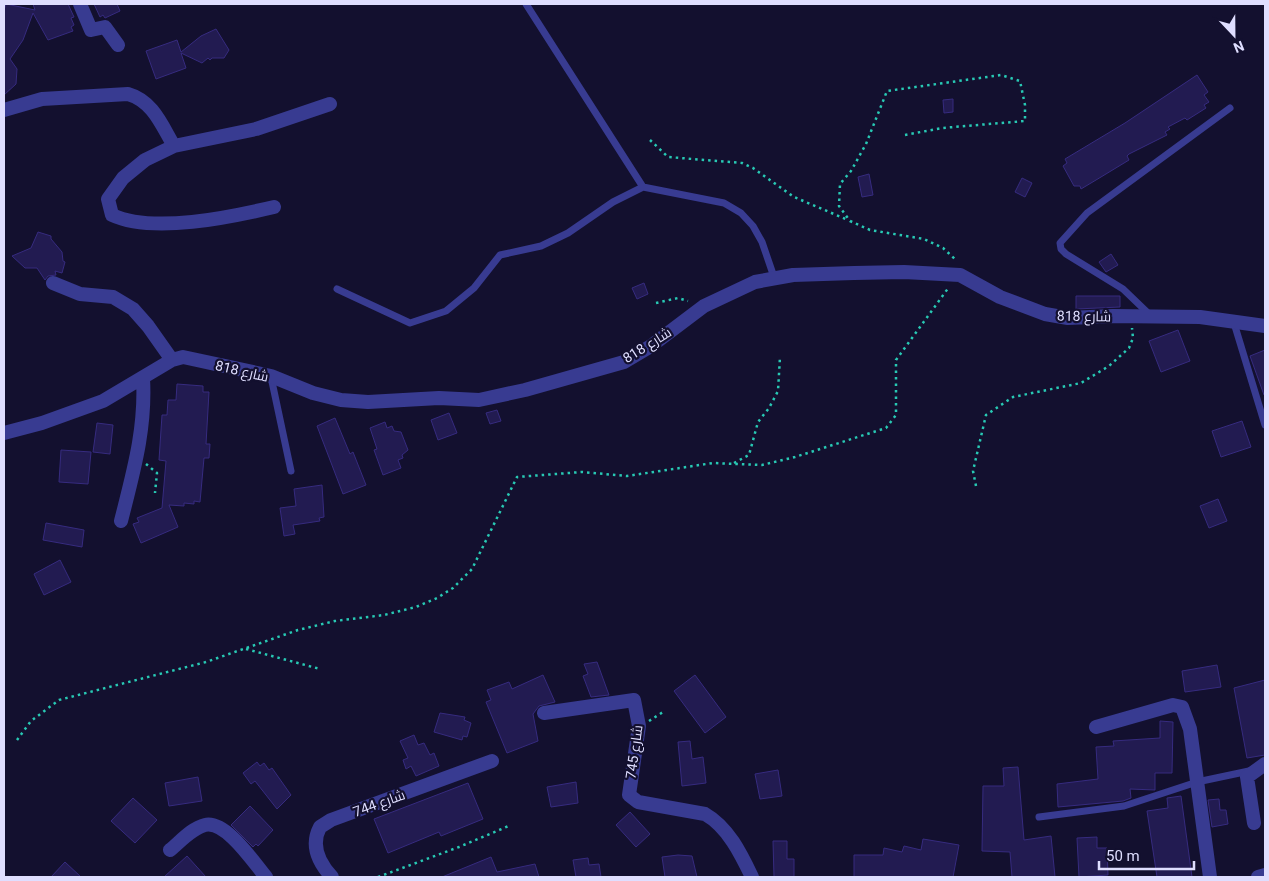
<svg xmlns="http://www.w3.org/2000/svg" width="1269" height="881" viewBox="0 0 1269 881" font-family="Roboto,Cairo,sans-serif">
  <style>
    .building { fill: #221b51; stroke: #362b7f }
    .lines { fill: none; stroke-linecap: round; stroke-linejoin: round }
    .path { stroke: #28c9b4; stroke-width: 2.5; stroke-dasharray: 2.5 4; stroke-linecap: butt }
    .service { stroke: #383b91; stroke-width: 7 }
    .minor { stroke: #383b91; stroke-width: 14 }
    .labels { text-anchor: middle; stroke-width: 4.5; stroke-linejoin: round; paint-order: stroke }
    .street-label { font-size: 14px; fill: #dfdeff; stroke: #13102f }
  </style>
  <rect width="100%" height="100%" fill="#13102f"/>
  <path class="building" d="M6 4 35 10 33 4H68L74 17 71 18 74 25 71 27 73 31 48 40 33 13 23 40 10 59 17 69 16 84 4 95V10Z
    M94 4H117L120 11 105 18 103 15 100 17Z
    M216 29 229 50 224 58H212L210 60 208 58 202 63 181 53 186 68 156 79 146 51 177 40 181 52 201 36Z
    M1197 75 1208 92 1204 95 1209 102 1204 105 1206 108 1187 120 1185 118 1168 127 1170 129 1165 132 1167 135 1129 154 1127 156 1129 160 1101 177 1081 189 1080 186H1074L1063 166 1067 163 1065 159 1125 123Z
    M953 99V112L944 113 943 100Z
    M869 174 873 195 862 197 858 177Z
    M1022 178 1032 183 1025 197 1015 192Z
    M38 232 51 236V239L62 252 63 261 65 262 62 273 55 271 56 275 48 276 45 280 37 268H25L12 256 31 248Z
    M1111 254 1118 265 1106 272 1099 262Z
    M644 283 648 294 637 299 632 288Z
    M1076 296H1120V307L1076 309Z
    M1178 330 1190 361 1161 372 1149 341Z
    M1265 350V395H1264L1250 356Z
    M177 384 203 386V392H209L206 444H210L209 458H204L200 502 194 501V504L184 503V506L169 505 178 527 141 543 133 524 139 522 137 518 162 508 166 461 159 460 162 415H167L168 400H176Z
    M497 410 501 421 490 424 486 413Z
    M449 413 457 433 438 440 431 420Z
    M335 418 350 454 353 452 366 485 343 494 317 426Z
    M1242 421 1251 447 1221 457 1212 431Z
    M385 422 387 428 392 426 394 431 401 432 408 450 402 455 403 458 398 460 401 468 383 475 374 450 377 449 370 428Z
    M97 423 113 425 110 454 93 452Z
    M61 450 91 452 88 484 59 482Z
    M322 485 324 517 319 518 320 521 293 525 295 534 284 536 280 508 296 506 294 489Z
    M1218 499 1227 521 1209 528 1200 506Z
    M46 523 84 530 82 547 43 540Z
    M60 560 71 582 44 595 34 574Z
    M597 662 609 695 591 697 583 676 588 674 584 664Z
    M1217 665 1221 687 1185 692 1182 671Z
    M543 675 555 702 539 706 533 714 538 741 507 753 486 702 491 700 487 690 509 682 512 689Z
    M695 675 726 717 705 733 674 691Z
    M1265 680V755L1247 758 1234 688Z
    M440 713 465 717 464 720 471 723 467 737 463 736 462 740 434 732Z
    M1160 721 1173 722 1172 773H1155V790L1130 789 1131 798 1123 801 1058 807 1057 784 1098 779 1096 747 1114 746 1113 741 1160 738Z
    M414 735 418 745 424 743 430 755 434 753 439 766 416 776 411 766 406 769 403 760 408 758 400 741Z
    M690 741 692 759 703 757 706 783 682 786 678 742Z
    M257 762 260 766 264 763 269 770 272 768 291 795 277 809 255 781 251 784 243 773Z
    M1018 767 1024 840 1051 836 1055 877H1012L1010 852 982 851 983 786H1004L1003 768Z
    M778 770 782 796 760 799 755 774Z
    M198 777 202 801 169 806 165 783Z
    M576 782 578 803 551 807 547 787Z
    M468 783 483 819 441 836 439 832 388 853 374 819Z
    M1181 796 1192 877H1157L1147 811 1168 808 1167 798Z
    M133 798 157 820 135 843 111 821Z
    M1219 799 1220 810H1226L1228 824 1212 827 1208 800Z
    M250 806 273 830 258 846 256 844 253 847 231 825Z
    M630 812 650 834 636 847 616 825Z
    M1097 837V848H1107L1108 875 1079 877 1077 838Z
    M923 839 959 845 953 877H854V855H883L884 848 902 852 904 846 921 850Z
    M773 841H787V859H794V877H774Z
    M678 855 692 856 697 877H665L662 857Z
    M187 856 206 877H164Z
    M491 857 497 872 535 864 539 877H442Z
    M588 858 589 865 599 864 601 877H576L573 860Z
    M65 862 81 877H51Z"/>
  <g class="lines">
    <path class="path" d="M905 135 942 128 1025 121V105L1020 81 1001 75 887 91 866 144 851 171 840 184 839 206 850 221 870 230 924 239 943 248 957 261
      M650 140 668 157 742 163 753 168 794 197 848 220
      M656 303 678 298 688 301
      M734 463 749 455 758 422 769 408 778 391 780 357
      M146 464 157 473 155 493
      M976 486 973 471 986 415 1013 397 1081 383 1109 366 1129 348 1133 338 1132 328
      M246 649 320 669
      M649 721 663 712
      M17 740 31 721 59 700 206 662 298 630 335 621 384 615 416 607 437 598 453 588 472 569 517 477 582 472 627 476 713 463 762 465 795 457 886 428 896 415V360L949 287
      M378 877 459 847 511 825"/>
    <path class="service" d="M526 4 643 187
      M337 289 410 323 446 311 474 288 500 255 541 246 568 233 613 202 643 187 724 203 741 213 753 226 762 242 774 277
      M1149 314 1123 289 1066 254 1061 249 1060 243 1087 213 1230 108
      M1234 323 1265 425
      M271 377 291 471
      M1039 817 1124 806 1197 782 1249 771"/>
    <path class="minor" d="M80 4 91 30 105 27 118 45
      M4 110 42 99 128 94C153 101 162 126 174 146
      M274 207C231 217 153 234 112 215L108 199 123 178 145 160 174 146 256 129 330 104
      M53 283 80 294 113 297 133 309 148 326 172 360
      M4 433 42 423 103 401 172 360 183 357 271 376 313 393 341 400 368 402 439 398 479 400 525 390 624 362 651 346 704 306 755 282 793 275 854 273 904 272 960 275 1000 297 1045 314 1068 318 1113 316 1200 317 1265 326
      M121 521C133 473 146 429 143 378
      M544 713 634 700 639 726 629 795 638 802 705 814C728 827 741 854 752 877
      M1096 727 1173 705 1182 707 1190 729 1210 877
      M1254 823 1247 777 1265 764
      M170 850C180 842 192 828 205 825 226 820 254 863 266 877
      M332 877C319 863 310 846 320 827L331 820 492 761
      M1258 877 1265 875"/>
  </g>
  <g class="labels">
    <g class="street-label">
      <text transform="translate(1084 316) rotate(1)" y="5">شارع 818</text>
      <text transform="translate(647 345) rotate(-32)" y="5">شارع 818</text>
      <text transform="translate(242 371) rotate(13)" y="5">شارع 818</text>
      <text transform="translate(634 752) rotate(-82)" y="5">شارع 745</text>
      <text transform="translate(379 803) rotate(-20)" y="5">شارع 744</text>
    </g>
  </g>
  <rect width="1269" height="881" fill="none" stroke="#dfdeff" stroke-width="10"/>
  <g transform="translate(1234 35) rotate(158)" stroke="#13102f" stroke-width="4" paint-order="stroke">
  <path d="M0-4L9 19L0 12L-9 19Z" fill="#dfdeff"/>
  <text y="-8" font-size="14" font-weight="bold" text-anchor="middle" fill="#dfdeff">N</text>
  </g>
  <path d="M1099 861v8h95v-8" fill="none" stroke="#dfdeff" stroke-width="2.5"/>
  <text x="1106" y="861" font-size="15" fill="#dfdeff" stroke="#13102f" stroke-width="4" paint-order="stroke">50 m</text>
</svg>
